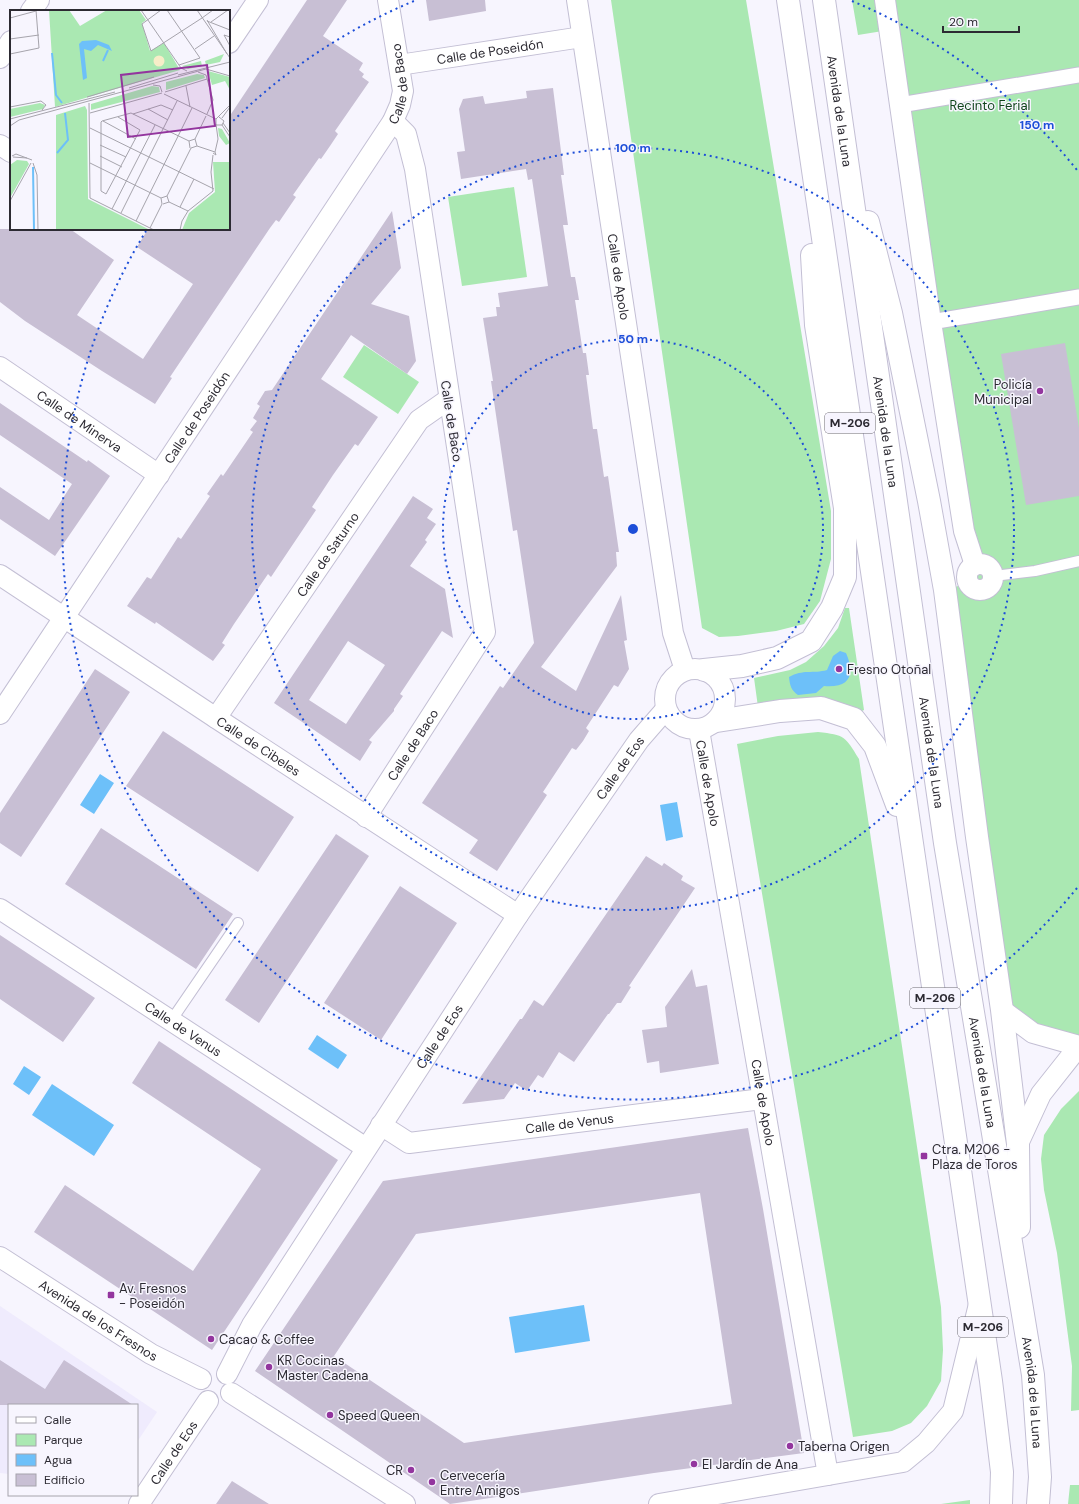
<svg xmlns="http://www.w3.org/2000/svg" width="1079" height="1504" viewBox="0 0 1079 1504" font-family="'DM Sans',sans-serif">
  <style>
    .built { fill: #efebfd }
    .green { fill: #aae8b2 }
    .water { fill: #6dc0f9 }
    .building { fill: #c8bfd4; fill-rule: evenodd }
    .lines { fill: none; stroke-linecap: round; stroke-linejoin: round }
    .service-casing { stroke: #c3bfd4; stroke-width: 12 }
    .pedestrian-casing { stroke: #c3bfd4; stroke-width: 17 }
    .minor-casing { stroke: #c3bfd4; stroke-width: 22 }
    .primary-casing { stroke: #c3bfd4; stroke-width: 24 }
    .service { stroke: #fff; stroke-width: 10 }
    .pedestrian { stroke: #fff; stroke-width: 15 }
    .minor { stroke: #fff; stroke-width: 20 }
    .primary { stroke: #fff; stroke-width: 22 }
    .ring { fill: none; stroke: #1d4ed8; stroke-width: 2; stroke-dasharray: 2 4 }
    .poi-dot { fill: #93359e; stroke: #f7f5fe; stroke-width: 1.5 }
    .labels { text-anchor: middle; stroke-width: 3; stroke-linejoin: round; paint-order: stroke }
    .shield { fill: #f7f5fe; stroke: #69676f; stroke-width: 1 }
    .shield-label { font-size: 12px; font-weight: bold; fill: #2c2a32 }
    .street-label { font-size: 13px; fill: #2c2a32; stroke: #f7f5fe }
    .park-label { font-size: 13px; fill: #11461d; stroke: #f7f5fe }
    .poi-label { font-size: 13px; fill: #2c2a32; stroke: #f7f5fe; text-anchor: start }
    .inset-river { fill: none; stroke: #6dc0f9; stroke-width: 2 }
    .inset-road { fill: none; stroke: #a6a4ac; stroke-width: 1 }
    .view { fill: #93359e; fill-opacity: 0.15; stroke: #93359e; stroke-width: 2 }
    .inset-edge { fill: none; stroke: #2c2a32; stroke-width: 2 }
    .centre { fill: #1d4ed8; stroke: #f7f5fe; stroke-width: 2 }
    .ring-label { font-size: 12px; text-anchor: middle; font-weight: bold; fill: #1d4ed8; stroke: #f7f5fe; stroke-width: 3; stroke-linejoin: round; paint-order: stroke }
  </style>
  <rect width="100%" height="100%" fill="#f7f5fe"/>
  <path class="built" d="M0 1306 157 1412 137 1442V1405H9V1474L0 1473Z"/>
  <path class="green" d="M611 0H746L831 511V559L820 601 804 624 776 631 738 636 719 637 702 628Z
    M852 0H1079V1046L1002 1010 945 590 968 583 967 576 970 569 889 30 858 35Z
    M514 187 527 277 462 286 448 197Z
    M364 345 419 382 398 414 343 377Z
    M845 608H849L864 710 860 712 758 707 754 678 790 670 806 662 824 646 838 628Z
    M818 732C845 735 845 736 859 759L941 1307 943 1350 941 1381 927 1406 911 1423 892 1431 853 1437 737 744 778 736Z
    M1079 1091V1410L1071 1411 1072 1366 1057 1253 1044 1190 1041 1159 1044 1135 1061 1109Z
    M1070 1485H1079V1504H1068Z
    M970 1500V1504H941Z"/>
  <path class="water" d="M840 651 846 653C856 676 849 688 824 686L816 693 798 695C791 690 790 686 789 677 803 669 813 674 827 670L833 656Z
    M100 774 114 783 94 814 80 805Z
    M677 802 683 837 666 841 660 805Z
    M317 1035 347 1055 338 1069 308 1049Z
    M24 1066 41 1077 29 1095 13 1084Z
    M52 1084 114 1125 94 1156 32 1115Z
    M584 1305 590 1341 515 1353 509 1317Z"/>
  <path class="building" d="M307 0H347L323 36 363 63 359 70 364 74 362 77 369 82 335 131 338 134 330 146 321 159 319 158 293 195 296 197 279 222 276 220 270 228 170 377 172 378 155 404 102 371 25 321 0 302V229H70L114 260 77 315 143 359 193 284 137 247 148 229H229V117Z
    M426 0H485L486 11 429 21Z
    M553 88 564 175H561L568 225H563L571 277H575L577 288 579 300H575L583 353H586L589 375H586L593 429H597L604 477 608 476 619 552H616L617 566 541 667 576 691 621 595 627 640 624 641 629 669 618 687 614 685 586 728 589 731 583 741 576 750 572 748 543 792 547 795 497 871 469 853 478 840 422 803 500 686 503 688 534 643 517 530 513 531 491 381H493L483 318 497 316 496 307H500L498 293 548 286 532 179 528 180 526 169 461 179 457 152 465 151 459 109 463 99 483 96 485 104 527 98 526 91Z
    M392 211 401 268 371 304 409 316 416 361 407 374 351 335 321 379 378 417 358 446 355 444 333 475 312 507 316 510 271 577 268 574 234 624 222 643 225 645 213 661 156 622 155 624 127 606 147 577 151 579 178 537 181 539 210 496 207 494 221 474 223 476 253 432 250 430 257 421 253 418 260 406 257 404 265 391 272 390Z
    M1065 343 1079 428V496L1026 505 1001 354Z
    M0 403 87 462 88 460 110 476 55 556 0 519V487L49 520 72 484 0 435Z
    M413 496 433 509 427 518 436 524 425 540 427 542 410 566 445 589 453 638 442 631 400 694 403 696 394 709V711L369 740 372 742 360 761 274 703ZM348 641 385 665 346 724 309 700Z
    M95 669 130 692 21 857 0 843V813Z
    M163 731 294 817 258 872 126 786Z
    M101 828 233 914 196 969 65 884Z
    M336 834 369 856 259 1023 225 1000Z
    M646 856 662 866 664 863 683 876 681 880 695 888 629 986 631 987 621 1003H617L609 1014H608L574 1062 559 1052 543 1078 538 1075 527 1091 515 1083 504 1099 462 1104 520 1019H522L534 1000 543 1006Z
    M400 886 457 923 381 1040 324 1003Z
    M0 935 95 998 63 1042 0 999Z
    M692 969 696 987 707 985 719 1064 660 1073 659 1061 647 1063 642 1030 667 1027 665 1007Z
    M159 1041 338 1160 212 1350 34 1232 65 1185 193 1271 261 1169 132 1083Z
    M748 1128 763 1209 804 1453 654 1473 450 1504 255 1371 383 1181ZM700 1193 732 1404 464 1443 334 1356 416 1234Z
    M0 1360 45 1389 64 1360 133 1405H0Z
    M232 1481 269 1504H216Z"/>
  <g class="lines">
    <defs>
      <path id="service" d="M994 576 1035 571 1079 561
        M171 1021 238 923"/>
      <path id="pedestrian" d="M900 105 1079 75
        M931 322 1079 297"/>
      <g id="minor">
        <path id="s1" d="M577 0 673 633 685 670"/>
        <path d="M885 0 931 322 964 531 975 565"/>
        <path d="M31 11 39 0"/>
        <path d="M229 43 258 0"/>
        <path d="M0 58 11 41"/>
        <path id="s2" d="M399 65 582 37"/>
        <path d="M0 145 11 152"/>
        <path id="s3" d="M0 367 159 475"/>
        <circle cx="980" cy="577" r="13"/>
        <path id="s4" d="M0 575 216 718 518 915"/>
        <circle cx="695" cy="699" r="30"/>
        <path id="s5" d="M0 714 393 121 400 105 403 91 388 0"/>
        <path id="s6" d="M216 718 419 420 449 399"/>
        <path id="s7" d="M699 730 828 1475"/>
        <path id="s8" d="M366 817 485 632 415 169 406 134 393 121"/>
        <path id="s9" d="M0 909 366 1148"/>
        <path d="M1002 1010 1033 1033 1079 1046 1041 1094 1018 1144"/>
        <path id="s10" d="M381 1125 409 1143 762 1099"/>
        <path id="s11" d="M0 1257 151 1354 201 1379"/>
        <path id="s12" d="M227 1374 252 1325 518 915 639 740 666 709"/>
        <path d="M231 1393 405 1504"/>
        <path id="s13" d="M139 1504 208 1401"/>
        <path d="M659 1504 903 1462 926 1443 953 1411 979 1304"/>
      </g>
      <g id="primary">
        <path d="M788 0 991 1381 1002 1472 1001 1504"/>
        <path id="s14" d="M824 0 945 843 1033 1375 1040 1477 1038 1504"/>
        <path d="M868 222 891 313 929 501 945 590 977 837 1002 1010 1018 1144 1019 1227"/>
        <path d="M704 670 742 666 777 658 811 641 832 608 845 577V508L816 325 812 255"/>
        <path d="M717 721 780 711 821 708 854 719 875 746 897 805"/>
      </g>
    </defs>
    <use href="#service" class="service-casing"/>
    <use href="#pedestrian" class="pedestrian-casing"/>
    <use href="#minor" class="minor-casing"/>
    <use href="#primary" class="primary-casing"/>
    <use href="#service" class="service"/>
    <use href="#pedestrian" class="pedestrian"/>
    <use href="#minor" class="minor"/>
    <use href="#primary" class="primary"/>
  </g>
  <g class="ring">
    <circle cx="633" cy="529" r="190"/>
    <circle cx="633" cy="529" r="381"/>
    <path d="M1077 888A571 571 0 0 1 146 231M229 125A571 571 0 0 1 414 1M852 1A571 571 0 0 1 1077 170"/>
  </g>
  <g class="poi-dot">
    <circle cx="1040" cy="391" r="4"/>
    <circle cx="839" cy="669" r="4"/>
    <rect x="920" y="1152" width="8" height="8" rx="2"/>
    <rect x="107" y="1291" width="8" height="8" rx="2"/>
    <circle cx="211" cy="1339" r="4"/>
    <circle cx="269" cy="1367" r="4"/>
    <circle cx="330" cy="1415" r="4"/>
    <circle cx="790" cy="1446" r="4"/>
    <circle cx="694" cy="1464" r="4"/>
    <circle cx="411" cy="1470" r="4"/>
    <circle cx="432" cy="1482" r="4"/>
  </g>
  <g class="labels">
    <g class="shield">
      <rect x="825" y="413" width="50" height="20" rx="3"/>
      <rect x="910" y="988" width="50" height="20" rx="3"/>
      <rect x="958" y="1317" width="50" height="20" rx="3"/>
    </g>
    <g class="shield-label">
      <text x="850" y="427">M-206</text>
      <text x="935" y="1002">M-206</text>
      <text x="983" y="1331">M-206</text>
    </g>
    <g class="street-label">
      <text dy="5" stroke="none"><textPath href="#s2" startOffset="92">Calle de Poseidón</textPath></text>
      <text dy="5" stroke="none"><textPath href="#s5" startOffset="750">Calle de Baco</textPath></text>
      <text dy="5" stroke="none"><textPath href="#s14" startOffset="112">Avenida de la Luna</textPath></text>
      <text dy="5" stroke="none"><textPath href="#s1" startOffset="280">Calle de Apolo</textPath></text>
      <text dy="5" stroke="none"><textPath href="#s5" startOffset="356">Calle de Poseidón</textPath></text>
      <text dy="5" stroke="none"><textPath href="#s3" startOffset="96">Calle de Minerva</textPath></text>
      <text transform="translate(452 421) rotate(81)" y="5">Calle de Baco</text>
      <text dy="5" stroke="none"><textPath href="#s14" startOffset="436">Avenida de la Luna</textPath></text>
      <text dy="5" stroke="none"><textPath href="#s6" startOffset="198">Calle de Saturno</textPath></text>
      <text dy="5" stroke="none"><textPath href="#s8" startOffset="86">Calle de Baco</textPath></text>
      <text dy="5" stroke="none"><textPath href="#s4" startOffset="310">Calle de Cibeles</textPath></text>
      <text dy="5" stroke="none"><textPath href="#s14" startOffset="760">Avenida de la Luna</textPath></text>
      <text dy="5" stroke="none"><textPath href="#s12" startOffset="723">Calle de Eos</textPath></text>
      <text dy="5" stroke="none"><textPath href="#s7" startOffset="54">Calle de Apolo</textPath></text>
      <text dy="5" stroke="none"><textPath href="#s9" startOffset="219">Calle de Venus</textPath></text>
      <text dy="5" stroke="none"><textPath href="#s12" startOffset="399">Calle de Eos</textPath></text>
      <text dy="5" stroke="none"><textPath href="#s14" startOffset="1084">Avenida de la Luna</textPath></text>
      <text dy="5" stroke="none"><textPath href="#s7" startOffset="378">Calle de Apolo</textPath></text>
      <text dy="5" stroke="none"><textPath href="#s10" startOffset="195">Calle de Venus</textPath></text>
      <text dy="5" stroke="none"><textPath href="#s11" startOffset="117">Avenida de los Fresnos</textPath></text>
      <text dy="5" stroke="none"><textPath href="#s14" startOffset="1408">Avenida de la Luna</textPath></text>
      <text dy="5" stroke="none"><textPath href="#s13" startOffset="62">Calle de Eos</textPath></text>
    </g>
    <g class="park-label">
      <text x="990" y="110">Recinto Ferial</text>
    </g>
    <g class="poi-label">
      <text x="1032" y="389" text-anchor="end">Policía<tspan x="1032" dy="15">Municipal</tspan></text>
      <text x="847" y="674">Fresno Otoñal</text>
      <text x="932" y="1154">Ctra. M206 -<tspan x="932" dy="15">Plaza de Toros</tspan></text>
      <text x="119" y="1293">Av. Fresnos<tspan x="119" dy="15">- Poseidón</tspan></text>
      <text x="219" y="1344">Cacao &amp; Coffee</text>
      <text x="277" y="1365">KR Cocinas<tspan x="277" dy="15">Master Cadena</tspan></text>
      <text x="338" y="1420">Speed Queen</text>
      <text x="798" y="1451">Taberna Origen</text>
      <text x="702" y="1469">El Jardín de Ana</text>
      <text x="403" y="1475" text-anchor="end">CR</text>
      <text x="440" y="1480">Cervecería<tspan x="440" dy="15">Entre Amigos</tspan></text>
    </g>
  </g>
  <g transform="translate(10 10)">
    <rect width="220" height="220" fill="#f7f5fe"/>
    <path d="M39 0H59L70 16 97 0H129L136 10 132 13 140 41 154 33 170 60 45 97ZM214 44 210 52 196 55 195 51ZM191 51 192 56 178 59 172 56ZM198 61 220 67V80L215 71 202 75ZM187 64 194 65 195 68 156 80V72ZM142 76 149 77 150 82 81 100V94ZM30 93 35 95 33 99 0 107V99ZM75 96 77 100 78 189 140 220H46V105ZM208 118 212 119 220 133 216 135 209 126ZM7 150 17 151 19 154 0 188V155ZM203 152H220V219L172 220 179 203 205 182Z" fill="#aae8b2"/>
    <path d="M143.5 51a5.5 5.5 0 1 1 11 0a5.5 5.5 0 1 1-11 0Z" fill="#f7edc8"/>
    <path d="M86 30 99 35 102 41 88 35 81 41 74 39 77 68 73 70 69 34 72 31Z" fill="#6dc0f9"/>
    <path class="inset-river" d="M42 43 46 85 52 93M93 51 98 40M47 143 58 130 55 103M23 157 24 220"/>
    <path class="inset-road" d="M131 0 171 58 177 61M151 0 132 14 141 41 192 8M157 0 190 48 169 55M187 0 220 48M0 8 26 1M192 8 203 0M197 10 217 44M197 11 220 20M201 12 218 0M220 27 214 25 220 36M0 29 29 25M185 39 204 26M0 44 29 38 26 0M188 62 196 65 203 90 197 104M168 65 220 52M143 75 150 76 152 82M176 76 180 97M119 78 168 63M155 82 197 69M154 84 206 109M77 87 144 67M79 93 80 188 144 220M0 97 31 91 36 95 32 100M138 99 158 110M80 103 152 83M123 104 179 131M108 107 130 120 96 184 91 181V112L92 111 121 103 123 104 151 95 163 100M212 108 220 97M0 109 105 82M206 109V115H212L214 111 209 107M206 109 220 95M93 111 126 129M213 113 220 123M212 115 220 127M0 116 9 110 196 59 220 66M80 118 204 179M185 129 196 106M90 135 116 147M187 136 205 142 206 145 203 143M180 138 179 131 185 129M181 138 187 136 185 129M205 142 208 129 206 114M2 146 6 144 22 150M90 146 112 157M3 147 17 148M23 153 27 165 28 220M80 153 151 188M157 186 181 138M0 191 21 153M159 192 178 201M152 194 151 188 157 186M153 194 159 192 157 186M170 197 184 169M102 199 145 115M111 203 167 91M126 211 182 98M140 218 152 194M170 220 172 211 178 201 203 181 201 162 203 145"/>
    <path class="view" d="M197 55 205 116 118 127 111 65Z"/>
    <rect width="220" height="220" class="inset-edge"/>
  </g>
  <circle cx="633" cy="529" r="6" class="centre"/>
  <g class="ring-label">
    <text x="1037" y="129">150 m</text>
    <text x="633" y="152">100 m</text>
    <text x="633" y="343">50 m</text>
  </g>
  <rect x="8" y="1404" width="130" height="92" fill="#f7f5fe" stroke="#a6a4ac"/>
  <rect x="16" y="1417" width="20" height="6" fill="#ffffff" stroke="#a6a4ac"/>
  <text x="44" y="1424" font-size="12" fill="#2c2a32">Calle</text>
  <rect x="16" y="1434" width="20" height="12" fill="#aae8b2" stroke="#a6a4ac"/>
  <text x="44" y="1444" font-size="12" fill="#2c2a32">Parque</text>
  <rect x="16" y="1454" width="20" height="12" fill="#6dc0f9" stroke="#a6a4ac"/>
  <text x="44" y="1464" font-size="12" fill="#2c2a32">Agua</text>
  <rect x="16" y="1474" width="20" height="12" fill="#c8bfd4" stroke="#a6a4ac"/>
  <text x="44" y="1484" font-size="12" fill="#2c2a32">Edificio</text>
  <path d="M943 26v6h76v-6" fill="none" stroke="#2c2a32" stroke-width="2"/>
  <text x="949" y="26" font-size="12" fill="#2c2a32" stroke="#f7f5fe" stroke-width="3" paint-order="stroke">20 m</text>
</svg>
